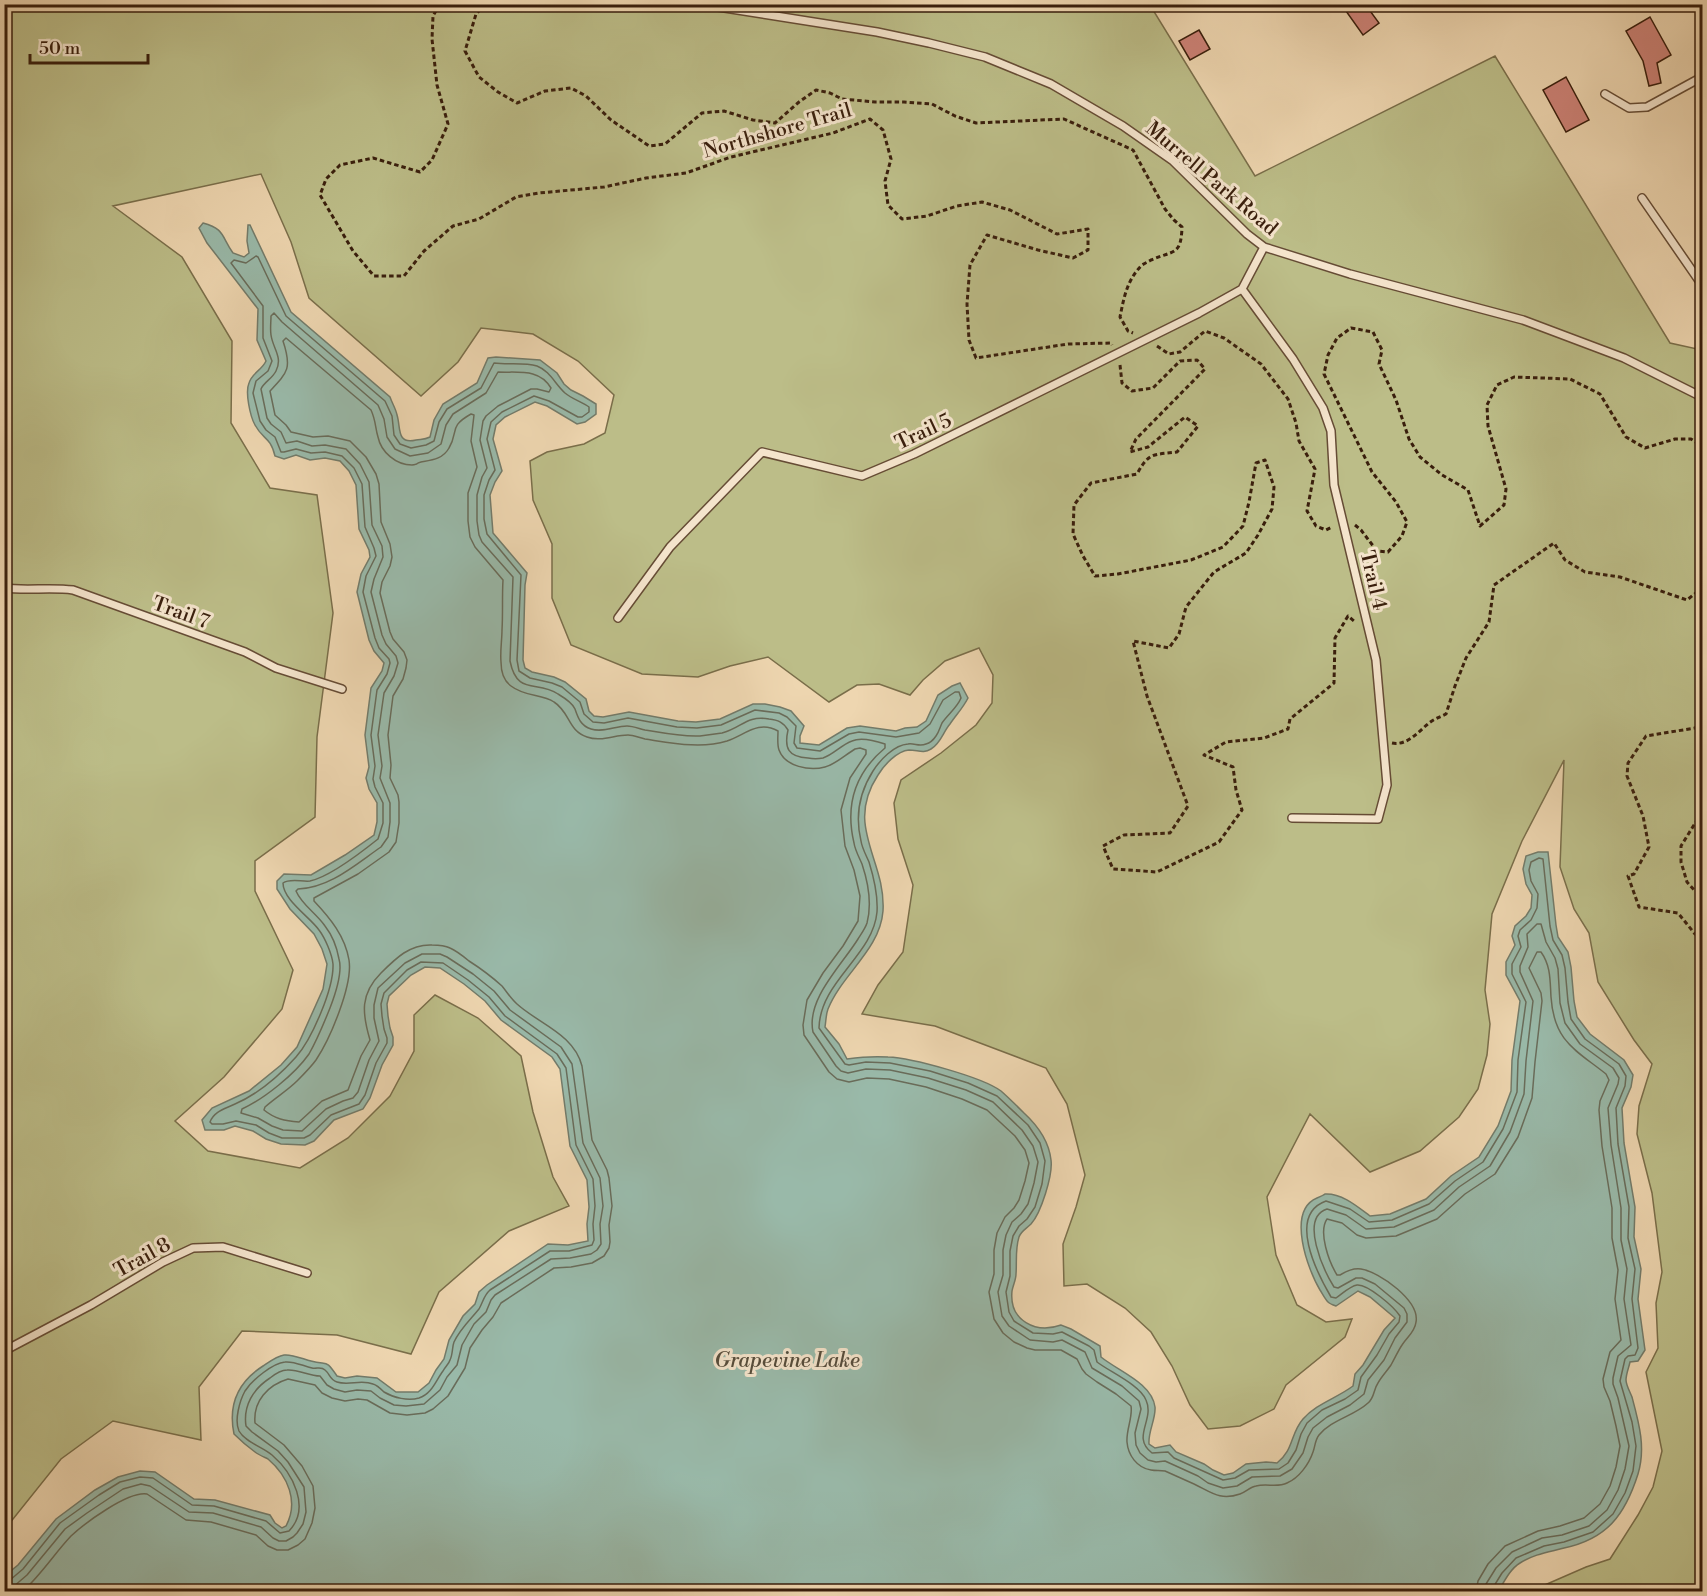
<svg xmlns="http://www.w3.org/2000/svg" width="1707" height="1596" viewBox="0 0 1707 1596" font-family="'Libre Bodoni',serif">
  <style>
    .green { fill: #bcbd88; stroke: #7a6e4a; stroke-width: 1.5 }
    .water { fill: #99b9a9; stroke: #737b6a; stroke-width: 1.5 }
    .lines { fill: none; stroke-linecap: round; stroke-linejoin: round }
    .shore { stroke: #696c5a; stroke-width: 1.5 }
    .building { fill: #cd8277; stroke: #391e0c; stroke-width: 1.5 }
    .service-casing { stroke: #664c35; stroke-width: 10 }
    .path { stroke: #391e0c; stroke-width: 3; stroke-dasharray: 4.5 3; stroke-linecap: butt }
    .service { stroke: #f4e4cc; stroke-width: 7 }
    .labels { text-anchor: middle; stroke-width: 6; stroke-linejoin: round; paint-order: stroke }
    .street-label { font-size: 20px; fill: #391e0c; stroke: #f4e4cc }
    .water-label { font-size: 21px; font-style: italic; fill: #564c3b; stroke: #f4e4cc }
  </style>
  <rect width="100%" height="100%" fill="#eed6b0"/>
  <filter id="stains"><feTurbulence type="fractalNoise" baseFrequency=".00333" numOctaves="4"/><feColorMatrix values="0 0 0 0 .2 0 0 0 0 .09 0 0 0 0 .02 0 0 0 .5 -.17"/></filter>
  <radialGradient id="worn" r=".72"><stop offset=".6" stop-color="#630" stop-opacity="0"/><stop offset="1" stop-color="#630" stop-opacity=".3"/></radialGradient>
  <path class="green" d="M5 5H1150L1255 176 1495 56 1670 343 1702 350V1591H1531L1586 1567 1610 1559 1638 1515 1653 1487 1662 1451 1646 1372 1658 1348 1656 1303 1662 1272 1652 1193 1637 1134 1639 1106 1652 1064 1634 1040 1598 982 1589 933 1574 909 1560 867 1564 760 1522 841 1492 914 1485 990 1490 1024 1487 1055 1478 1089 1459 1117 1420 1151 1370 1172 1310 1114 1267 1197 1276 1255 1297 1305 1326 1322 1352 1319 1345 1337 1286 1385 1274 1409 1240 1426 1208 1429 1190 1405 1172 1366 1151 1332 1125 1308 1087 1284 1064 1286 1063 1244 1076 1207 1085 1175 1067 1104 1046 1068 935 1026 862 1014 878 985 903 952 913 885 898 839 894 803 901 780 941 753 976 725 992 703 993 675 979 648 945 661 923 680 910 695 879 684 857 685 829 702 768 657 730 666 698 677 642 674 571 645 552 598V544L533 500 530 461 547 452 584 444 605 433 614 395 578 361 533 334 481 328 458 362 421 396 309 298 291 242 261 174 113 206 182 257 232 341 231 423 270 488 317 495 333 613 317 737 315 817 255 861V891L293 970 282 1009 224 1077 175 1121 208 1151 300 1168 348 1138 390 1096 414 1051V1015L435 995 478 1018 521 1056 533 1112 553 1177 569 1206 509 1231 439 1292 411 1354 337 1335 242 1331 199 1387 201 1440 113 1421 61 1459 5 1529Z"/>
  <path class="water" d="M203 223C225 229 221 236 233 253L244 257 249 253 247 241 248 225H250L291 312 390 397C392 403 396 409 397 415 401 427 396 445 416 440 421 439 424 440 430 437L434 420 443 404 477 383 488 358 496 357 540 360 557 373 564 384 571 390 583 396 596 404V414L585 422 577 424 547 406 535 402 505 417 496 425 493 439 502 471 495 482 490 495 493 533 527 573 525 585 523 660 525 668 532 672 554 677 565 682 586 699 589 711 594 716 603 717 629 712 678 721 696 722 720 719 753 704H765L780 707 791 711 804 726 800 736V743L819 745 847 728 860 726 896 731 905 728 917 727 926 721 938 695 952 686 960 683 968 698C963 708 956 715 950 724 943 732 941 743 931 749 923 754 918 750 909 750 897 751 884 765 878 775 844 827 886 859 883 911 880 950 842 974 828 1009 826 1014 826 1021 825 1027L839 1044 847 1059C861 1057 874 1056 888 1057 912 1058 982 1077 1001 1091 1009 1098 1017 1106 1024 1113 1037 1125 1049 1142 1051 1160 1053 1175 1041 1213 1031 1224 1026 1229 1021 1231 1019 1237 1015 1249 1017 1262 1016 1274 1016 1280 1013 1285 1012 1291 1009 1321 1036 1334 1061 1325L1071 1329 1100 1346 1101 1357C1118 1371 1152 1383 1155 1407 1156 1419 1148 1431 1149 1444L1155 1448 1170 1445 1176 1452 1204 1464 1213 1470 1224 1475 1233 1473 1246 1464 1266 1462 1277 1463C1294 1450 1290 1434 1303 1419 1316 1404 1337 1398 1353 1386L1355 1374 1363 1365 1384 1330 1395 1318 1370 1297 1358 1291 1336 1306C1333 1305 1330 1304 1328 1302 1325 1299 1322 1293 1320 1290 1308 1270 1286 1211 1317 1198 1317 1198 1324 1195 1325 1194 1342 1193 1358 1207 1370 1216L1390 1214 1426 1199 1451 1176 1479 1157 1498 1126 1511 1091 1512 1060 1520 1001 1506 975V962L1515 945 1512 936 1515 926 1526 916 1531 908 1532 895 1526 884 1523 869 1526 856 1538 852H1548L1556 925 1558 937 1568 952 1571 967 1574 1001 1577 1017 1590 1034 1624 1060 1633 1075 1631 1087 1622 1108 1624 1143 1635 1207 1634 1237 1641 1269 1638 1299 1645 1350 1638 1361 1630 1362C1629 1367 1626 1374 1626 1380 1626 1385 1630 1392 1632 1397 1639 1423 1646 1448 1638 1474 1625 1515 1607 1539 1564 1548 1549 1552 1534 1554 1520 1563 1510 1569 1504 1582 1498 1592L5 1591 7 1574 18 1565 56 1519 95 1490 118 1477 140 1471 155 1472 194 1499 215 1500 270 1515 275 1523 282 1528 286 1526C299 1502 288 1476 268 1459 264 1457 259 1455 255 1452 248 1447 241 1441 234 1434 228 1405 238 1382 263 1366 269 1362 277 1356 284 1355 292 1354 303 1359 311 1361 328 1366 325 1358 337 1376L345 1378 357 1376 377 1378 396 1392H418L429 1383 436 1370 444 1359 449 1340 463 1316 475 1304 479 1292 487 1285 548 1244 568 1245 588 1241 587 1224 589 1207 587 1180 570 1146 560 1069 552 1057 501 1020 485 1001 464 984 440 968 425 967 411 975 389 996 387 1004 388 1016 390 1028 393 1037V1045L382 1065 370 1098 363 1109 334 1120 314 1141 305 1145 281 1144 266 1139 253 1131 235 1126 224 1130H205L202 1120 212 1108 249 1091 281 1065 297 1047 323 989 327 964 322 949 314 934 290 909 277 889V881L284 874 311 875 345 855 374 835 377 822V803L369 789 366 778 369 767 365 735 371 688 382 671 384 663 374 651 369 640 357 592 361 574 370 557 369 550 359 529 356 485 349 471 340 461 325 458 310 460 296 455 284 459 275 456C270 436 263 440 255 425 250 416 245 392 249 383 252 373 262 370 266 361L257 340 258 309 207 243 199 228Z"/>
  <g class="lines">
    <path class="shore" d="M4 1581 10 1580 23 1569 60 1523 99 1495 120 1482 140 1477 153 1478 192 1505 214 1506 266 1521 280 1533 289 1531C311 1508 293 1473 272 1455 263 1447 245 1442 239 1431 234 1420 240 1400 245 1391 252 1380 273 1363 285 1362 294 1361 303 1366 312 1368 317 1369 321 1366 325 1370 330 1374 330 1380 337 1382 349 1386 361 1379 373 1384 377 1385 381 1389 384 1392 394 1398 408 1401 419 1398 432 1394 436 1380 443 1371 445 1367 449 1364 450 1360 453 1354 452 1347 454 1342 460 1329 471 1319 479 1309 483 1302 484 1295 490 1290L550 1251H569L592 1245 594 1240 593 1224 595 1206 593 1179 576 1145 566 1068 557 1054 505 1016 489 997 468 980 443 963 421 962 407 970 384 993 381 1004 382 1016 384 1029 387 1038V1043L376 1063 365 1095 359 1104 331 1115 310 1135 304 1138H282L269 1133 256 1125 236 1121 223 1124H212L210 1122C214 1111 225 1109 235 1104 258 1094 279 1076 296 1057 312 1039 334 988 333 964 332 954 325 938 319 930 310 917 283 900 283 883 290 878 302 882 310 881 329 877 363 851 378 839L383 823V803L375 787 373 779 375 766 371 735 377 690 387 674 390 663 389 659 379 648 375 638 363 592 366 576 376 556 374 548 365 527 362 484 354 468 342 456 325 452 311 453 296 449 284 452H281L275 437 266 430 260 421 253 393 256 381 268 371 272 361 263 338V306L231 263 234 260 246 263 256 256 258 257 286 316 385 401 392 416 394 435 400 444 411 448 426 445 434 441 439 422 447 409 481 388 494 363C507 365 524 362 537 366 550 371 555 384 565 393 572 399 582 402 589 407V412L582 417H578L549 401 534 396 502 412 491 422 487 439 495 470 489 480 484 495V519L487 534 521 575 517 660 519 671 530 678 552 683 562 687 580 702 584 714 593 722 604 723 628 718 677 727 697 728 721 725 755 710 779 713 787 717 796 726 794 743 797 748 820 751 849 734 859 732 896 737 919 733 930 724 943 700 955 692H959L961 698C957 708 948 714 942 723 940 727 939 732 936 736 934 739 930 743 926 744 919 747 915 743 908 744 894 745 880 760 873 771 859 793 855 816 861 841 862 848 866 855 869 862 874 878 878 896 877 912 873 956 820 981 819 1028L845 1064 849 1065 866 1062 890 1063 930 1071 968 1083 997 1096 1028 1125 1040 1143 1045 1161 1042 1184 1035 1207 1027 1219 1019 1226 1013 1236 1010 1251V1276L1006 1292 1009 1312 1014 1321 1033 1333 1053 1334 1062 1332 1089 1346 1094 1350 1097 1362C1110 1372 1140 1385 1146 1400 1155 1420 1131 1437 1152 1453L1168 1452 1174 1458 1223 1480 1235 1478 1249 1470 1279 1469 1288 1463 1296 1450 1301 1434 1307 1423 1322 1410 1345 1399 1358 1390 1361 1377 1377 1355 1389 1334 1399 1322 1400 1316C1394 1307 1368 1284 1357 1285 1350 1286 1342 1294 1336 1298L1331 1297C1317 1273 1287 1215 1326 1201L1350 1209 1369 1222 1392 1220 1429 1204 1455 1181 1483 1162 1503 1129 1517 1092 1518 1060 1526 1002 1512 974V964L1521 947 1518 936 1520 930 1531 920 1537 908 1538 894 1531 881 1529 870 1531 862 1539 858 1543 859 1550 926 1553 940 1562 955 1565 968 1568 1002 1571 1019 1585 1039 1619 1064 1626 1076 1625 1086 1616 1108 1618 1144 1629 1207 1628 1238 1635 1269 1632 1299 1638 1348 1635 1355 1628 1356 1625 1359 1620 1381 1632 1422 1636 1446 1633 1471 1625 1493 1613 1514 1593 1532 1564 1542 1544 1546 1516 1558 1502 1573 1494 1586 1493 1592
      M4 1589 13 1587 27 1575 65 1529 87 1513 123 1489 141 1484 150 1486 189 1512 213 1513 261 1527 273 1538 279 1541H286L293 1537 297 1533 303 1524 306 1512 304 1487 288 1462 278 1451 252 1432 246 1426C243 1406 253 1389 270 1378 275 1374 281 1370 287 1370 298 1369 309 1376 320 1376L327 1385 334 1389 345 1392 357 1390 371 1391 380 1398 394 1405 406 1406 424 1404 440 1390 447 1377 457 1365 462 1345 474 1324 486 1312 491 1300 495 1295 551 1259 570 1258 591 1254 597 1250 601 1244 600 1224 603 1206 600 1178 583 1143 572 1064 561 1047 510 1010 494 991 473 974 447 957 440 954H422L405 963 378 988 374 1005V1018L379 1041 369 1060 358 1092 353 1098 343 1101 326 1109 302 1131 283 1130 272 1126 258 1118 241 1113 242 1109C264 1099 295 1074 309 1054 317 1040 324 1023 330 1008 335 995 343 973 339 959 337 948 332 935 325 926 316 913 302 905 296 891L298 889C330 888 356 864 381 847L388 837 390 822V803L380 778 382 766 378 735 384 693 394 676 398 663 396 656 386 644 382 635 371 592 374 579 383 557 382 546 372 525 369 482 360 464 346 449 325 445 312 446 297 441 286 443 281 432 271 424 267 418 261 389C264 382 272 379 276 371 283 357 273 349 271 335 270 329 271 322 271 316L274 313 282 322 378 405 384 419 387 437 395 449 410 456 428 453 441 444 446 425 453 414 486 393 498 372C518 373 539 368 551 388L549 392 537 389H531L498 406 486 416 483 421 480 440 487 468 482 477 477 495V521L479 535 482 542 513 577 510 661C517 696 537 680 558 694 563 697 573 704 575 709 578 718 581 726 591 729 604 733 615 726 627 726 633 726 640 729 645 730 663 733 682 737 700 736 707 735 715 734 722 733 742 728 746 715 769 719 778 720 783 722 788 730 784 748 788 757 808 758 813 759 818 759 823 758 833 755 841 745 852 741 861 737 876 741 885 744V748C855 773 845 805 854 843 855 850 859 857 862 864 868 882 872 904 867 923 865 929 861 934 858 939 842 965 806 999 813 1032L836 1066 841 1071 848 1073 866 1069 890 1070 928 1078 966 1090 993 1102 1022 1130 1033 1146 1038 1162 1034 1183 1028 1204 1021 1214 1012 1222 1006 1235 1003 1250V1275L998 1292 1002 1316 1009 1326 1030 1340 1053 1342 1062 1340 1085 1352 1092 1368 1122 1386 1139 1401 1141 1409 1135 1433 1136 1445 1140 1453 1148 1460 1156 1462 1165 1461 1198 1476 1208 1483 1223 1488 1237 1486 1252 1477 1280 1476 1292 1469 1303 1453 1308 1437 1313 1428 1327 1417 1350 1405 1364 1394 1368 1380 1384 1360 1395 1338 1407 1322V1314L1404 1308 1375 1284 1362 1278H1356L1338 1288 1334 1287C1324 1271 1299 1218 1327 1209L1346 1215 1366 1229 1394 1227 1434 1210 1459 1187 1490 1166 1510 1132 1524 1094 1526 1061 1533 1001 1520 972V966L1528 947 1527 934 1537 924H1541L1546 942 1555 958 1558 969 1560 1003 1565 1023 1580 1044 1613 1068 1619 1078 1618 1084 1608 1108 1611 1145 1621 1208V1240L1627 1269 1624 1299 1631 1345 1618 1356 1613 1378V1384L1618 1398 1629 1446 1625 1469 1618 1490 1607 1510 1589 1526 1562 1535 1542 1538 1512 1552 1496 1568 1486 1584 1485 1592
      M22 1592C41 1575 54 1554 71 1536 85 1523 128 1491 147 1494L186 1520 211 1522 256 1535 268 1546 277 1550H288L298 1545 305 1539 312 1523 315 1508 313 1486 302 1466 284 1445 255 1423C253 1401 268 1385 288 1379L315 1385 322 1393 332 1398 345 1401 358 1399 367 1400 390 1413 407 1415 425 1413 433 1409 448 1396 465 1368 470 1348 482 1330 493 1317 501 1303 554 1268 571 1267 592 1263 604 1256 609 1248 610 1242 609 1225 612 1206 609 1178 607 1170 592 1140 582 1066C574 1034 539 1024 517 1004 511 999 507 992 502 986 492 977 480 968 469 961 463 956 457 951 450 948 444 945 438 945 432 945 410 944 396 958 381 973 360 994 362 1013 370 1040L361 1056 348 1090 322 1101 299 1122C285 1121 275 1119 264 1110L265 1107C275 1098 288 1090 297 1081 304 1074 311 1067 316 1060 330 1039 353 985 349 960 345 936 330 918 314 901V898L358 874 389 852 396 842 399 823V802L398 795 390 778 391 765 388 735 393 696 403 679 406 668 407 660 404 652 393 639 390 632 380 593 382 582 390 566 392 557 390 544 381 522 379 484 376 474 366 457 350 441 328 436 313 437 291 432 286 425 275 415 270 391C288 372 292 368 283 341L286 338 371 410C376 421 375 427 378 437 381 452 396 465 412 465 420 464 414 464 421 462 432 460 443 459 449 448 459 431 448 427 471 414L474 415 471 441 477 467 468 493V521L470 537 475 547 503 580C502 596 503 613 502 630 502 640 500 651 501 662 501 671 504 681 511 686 525 697 542 694 554 702 570 712 568 731 587 737 601 742 614 735 628 735 633 735 640 738 645 739 672 743 701 749 727 741 745 735 758 720 778 731 778 737 777 744 779 750 785 767 810 771 825 767 836 764 845 755 855 749L860 748 866 750V754L850 778 841 810 845 846 854 870 860 896 858 921 843 946 823 973 807 1000 803 1025 804 1035 829 1072 837 1079 849 1082 867 1078 889 1079 926 1087 962 1099 987 1110 1015 1136 1025 1150 1029 1163 1025 1181 1019 1200 1014 1208 1005 1217 997 1233 994 1250V1274L989 1292 994 1319 1003 1333 1014 1342 1027 1348 1035 1350H1061L1077 1359 1082 1369 1086 1374 1097 1382 1116 1394 1131 1406C1133 1417 1126 1430 1127 1442 1128 1455 1137 1468 1151 1470 1156 1471 1160 1470 1165 1471 1174 1475 1185 1480 1194 1484 1211 1492 1220 1501 1240 1494 1246 1492 1250 1487 1256 1486 1267 1483 1277 1488 1287 1483 1299 1478 1309 1464 1313 1452 1315 1447 1315 1440 1319 1435 1331 1420 1354 1416 1368 1403 1375 1397 1373 1390 1378 1383 1381 1377 1387 1371 1391 1365 1395 1358 1398 1351 1402 1345 1407 1337 1415 1332 1416 1322 1420 1301 1380 1272 1361 1269 1353 1268 1347 1271 1340 1275H1337C1329 1262 1318 1232 1327 1219L1342 1223 1357 1235 1366 1238 1396 1236 1437 1219 1465 1194 1495 1174 1518 1137 1532 1098 1535 1062 1542 1001 1541 993 1529 968 1537 952H1541C1551 966 1550 981 1551 997 1554 1042 1576 1050 1606 1074L1609 1080 1600 1101 1599 1110 1602 1146 1612 1208V1238L1618 1270 1615 1299 1621 1340 1610 1352 1603 1379 1604 1387 1610 1401 1616 1426 1620 1446 1616 1467 1610 1486 1600 1504 1584 1518 1560 1526 1538 1531 1505 1546 1488 1564 1478 1581 1476 1592"/>
  </g>
  <path class="building" d="M1341 4H1365L1379 23 1363 35Z
    M1650 17 1671 55 1657 63 1661 83 1649 86 1643 61 1626 31Z
    M1199 30 1210 49 1190 60 1179 41Z
    M1566 77 1589 120 1566 132 1543 90Z"/>
  <g class="lines">
    <defs>
      <path id="service" d="M699 4 877 32 929 43 985 57 1051 84 1123 126 1173 161 1247 234 1264 247 1350 274 1523 320 1624 358 1702 397
        M1605 94 1629 108 1647 107 1702 77
        M1642 198 1702 285
        M1242 289 1293 359 1323 408 1331 431 1334 485 1376 660 1387 785 1378 819 1292 818
        M4 588C27 591 50 587 73 590L245 652 276 668 342 689
        M618 618 670 547 762 452 862 476 914 454 1199 313 1242 289 1264 247
        M4 1351 91 1305 163 1262 193 1248 223 1247 307 1273"/>
    </defs>
    <use href="#service" class="service-casing"/>
    <path class="path" d="M440 4 433 16 432 39 437 85 448 124 432 160 420 172 373 158 340 165 326 179 320 195 353 251 374 276H404L424 251 453 226 479 219 516 197 539 193 604 187 646 178 686 173 731 157 833 133 870 119 883 130 891 159 885 181 888 205 902 219 927 216 957 206 982 202 1010 210 1057 234 1088 229V250L1073 258 1038 250 987 235 970 265 967 304 969 340 976 358 1068 344 1111 343 1112 345
      M486 4 476 14 465 51 479 77 498 92 517 103 545 91 571 88 586 96 611 120 649 146 665 144 702 113 724 111 753 120 775 123 799 102 816 90 830 93 842 99 875 102H904L932 104 955 116 976 123 1064 119 1133 150 1165 209 1174 220 1182 227C1181 256 1174 250 1151 260 1148 262 1145 263 1142 265 1127 280 1124 297 1120 317L1128 331 1133 333
      M1157 346 1169 354 1180 352 1205 331 1224 338 1261 364 1288 399 1296 423 1299 441 1315 469 1307 511 1316 526 1326 530 1332 527
      M1120 365 1122 383 1132 391 1153 388 1180 361 1197 360 1205 369 1136 439 1130 452 1148 447 1185 417 1198 426 1177 452C1153 455 1149 452 1137 474L1091 483 1074 505 1073 534 1083 556 1095 576 1118 574 1191 560 1223 547 1243 526 1249 502 1256 463 1265 460 1274 487 1272 509 1258 535 1246 553 1214 572 1186 607 1179 634 1169 648 1133 641 1147 696 1188 806 1170 833 1124 835 1103 846 1113 869 1157 872 1219 842 1242 810 1236 790 1233 767 1204 755 1226 742 1264 738 1288 729 1290 719 1334 683 1335 638 1348 616 1354 621
      M1355 525 1361 530 1377 551 1388 552 1402 536 1407 522 1396 502 1372 472 1324 374 1328 355 1337 338 1351 328 1373 332 1382 350 1379 364 1396 400 1409 439 1420 457 1442 475 1468 490 1480 526 1504 505 1506 489 1488 426 1487 405 1497 385 1514 377 1570 379 1600 394 1626 437 1645 448 1675 439H1691L1702 446
      M1702 720 1695 728 1646 736 1628 763 1627 776 1643 816 1649 847 1634 874 1628 876 1639 907 1678 913 1695 934 1702 937
      M1392 743C1407 746 1418 732 1429 723 1434 719 1440 717 1446 714L1455 686 1466 658 1489 622 1494 585 1554 543 1565 560 1585 572 1620 577 1687 600 1702 588
      M1702 746 1700 752 1702 775
      M1702 812 1681 846V862L1687 882 1695 891 1702 895"/>
    <use href="#service" class="service"/>
  </g>
  <g class="labels">
    <g class="street-label">
      <text transform="translate(777 130) rotate(-16)" y="7">Northshore Trail</text>
      <text transform="translate(1212 178) rotate(40)" y="7">Murrell Park Road</text>
      <text transform="translate(923 431) rotate(-25)" y="7">Trail 5</text>
      <text transform="translate(1374 580) rotate(77)" y="7">Trail 4</text>
      <text transform="translate(181 612) rotate(20)" y="7">Trail 7</text>
      <text transform="translate(142 1257) rotate(-29)" y="7">Trail 8</text>
    </g>
    <g class="water-label">
      <text x="787" y="1367">Grapevine Lake</text>
    </g>
  </g>
  <rect width="1707" height="1596" fill="none" stroke="#eed6b0" stroke-width="24"/>
  <rect x="6" y="6" width="1695" height="1584" fill="none" stroke="#391e0c" stroke-width="3"/>
  <rect x="12" y="12" width="1683" height="1572" fill="none" stroke="#391e0c" stroke-width="1.5"/>
  <path d="M30 54v9h118v-9" fill="none" stroke="#391e0c" stroke-width="3"/>
  <text x="39" y="54" font-size="18" fill="#391e0c" stroke="#f4e4cc" stroke-width="4.5" paint-order="stroke">50 m</text>
  <rect width="100%" height="100%" filter="url(#stains)"/>
  <rect width="100%" height="100%" fill="url(#worn)"/>
</svg>
